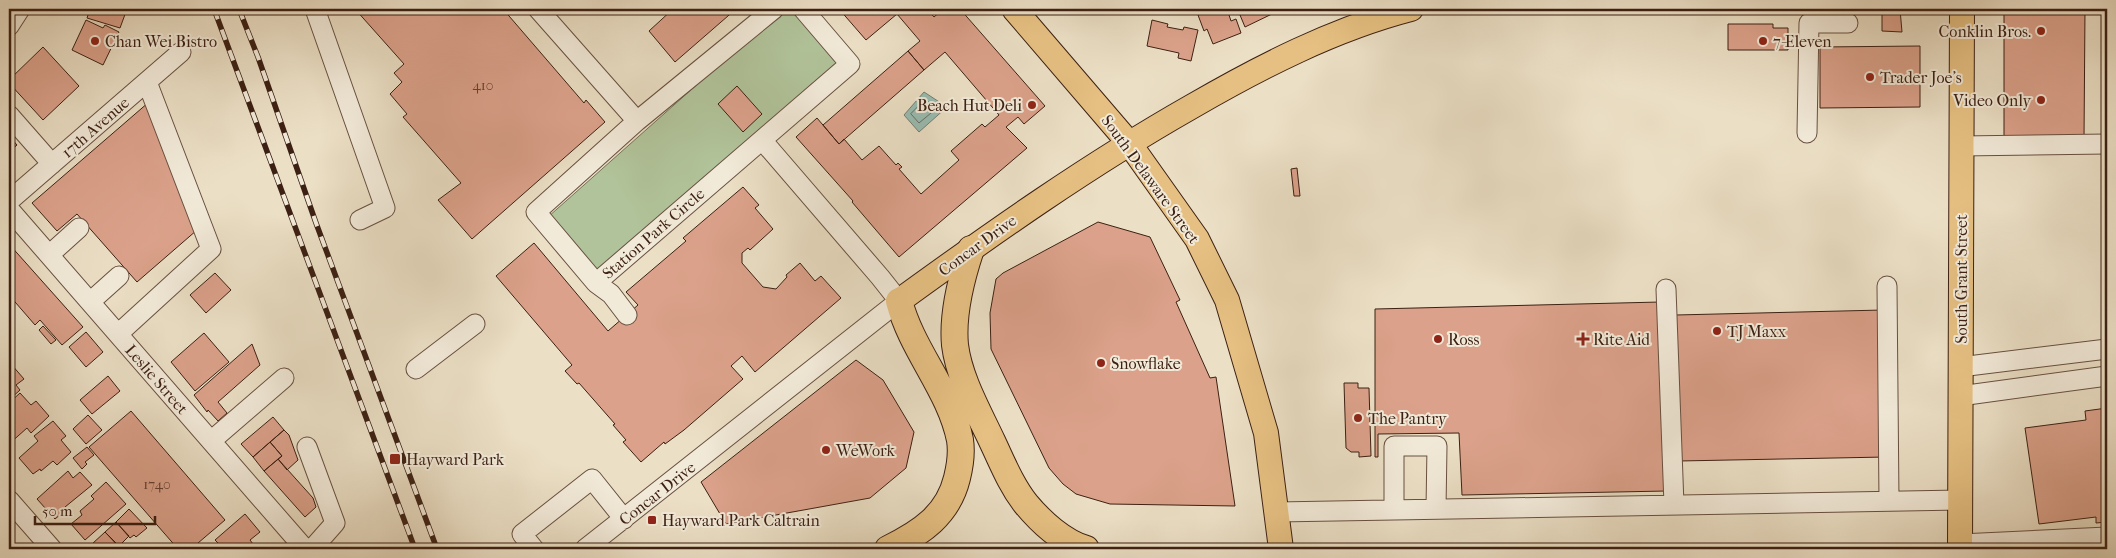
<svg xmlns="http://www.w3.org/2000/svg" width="2116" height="558" viewBox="0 0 2116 558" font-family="'IM FELL French Canon',serif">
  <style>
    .green { fill: #b1c39a; stroke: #767256 }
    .water { fill: #98bdb3; stroke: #737e73 }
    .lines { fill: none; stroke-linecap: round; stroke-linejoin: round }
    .shore { stroke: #6a6e63; stroke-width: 1 }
    .building { fill: #dba18a; stroke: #3c2013 }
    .minor-casing { stroke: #685040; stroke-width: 21 }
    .major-casing { stroke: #3c2013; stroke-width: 26 }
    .highway-casing { stroke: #3c2013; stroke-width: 28 }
    .minor { stroke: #f2ead9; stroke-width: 19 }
    .major { stroke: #e6c082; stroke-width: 24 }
    .highway { stroke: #e6c082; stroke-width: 26 }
    .rail-casing { stroke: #3c2013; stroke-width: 5.5 }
    .rail { stroke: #f2ead9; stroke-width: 4; stroke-dasharray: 11; stroke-linecap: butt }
    .poi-dot { fill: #8f2418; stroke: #f2ead9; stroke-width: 2 }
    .labels { text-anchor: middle; stroke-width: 4; stroke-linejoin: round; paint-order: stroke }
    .number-label { font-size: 14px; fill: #644031 }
    .poi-label { font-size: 16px; fill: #3c2013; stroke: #f2ead9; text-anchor: start }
    .street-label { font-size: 16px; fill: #3c2013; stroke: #f2ead9 }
  </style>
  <rect width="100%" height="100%" fill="#ebdfc5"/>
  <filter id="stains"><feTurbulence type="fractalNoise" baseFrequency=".004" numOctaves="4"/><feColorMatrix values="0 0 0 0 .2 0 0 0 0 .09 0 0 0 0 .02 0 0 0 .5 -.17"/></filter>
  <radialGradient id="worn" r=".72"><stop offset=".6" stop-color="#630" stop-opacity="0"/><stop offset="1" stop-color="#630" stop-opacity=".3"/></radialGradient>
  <path class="green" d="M782 9H799L846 61 595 276 548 217Z"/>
  <path class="water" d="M924 92 947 107 919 132 904 115Z"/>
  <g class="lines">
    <path class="shore" d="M925 100 936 106 937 108 919 123 911 114Z"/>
  </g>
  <path class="building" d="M90 9H127L120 28 87 18Z
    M355 9H419L422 13 436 14 442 9H503L584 103 586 100 605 122 472 239 438 200 461 183 403 117 407 114 390 94 402 82 394 73 404 64Z
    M673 9H736L675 62 649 31Z
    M839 9H927L934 17 942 10 941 9H960L1045 106 1024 124 1018 117 1006 127 1027 148 899 257 852 202 853 201 796 137 817 118 839 144 844 139 862 160 879 146 896 165 898 163 902 167 899 169 921 194 959 160 951 151 982 124 985 127 999 115 945 52 924 70 908 51 920 41 897 14 866 40Z
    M1204 9H1227L1231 21 1236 19 1241 33 1213 44 1207 29 1204 31 1198 15 1206 12Z
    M1245 9H1271L1274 13 1245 27 1240 15 1246 12Z
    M1882 9H1900L1902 32 1882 31Z
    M2004 9H2085L2084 139H2004Z
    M86 20 103 28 105 25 119 32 103 65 72 50Z
    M1152 20 1168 24 1167 27 1183 30 1184 27 1198 30 1191 61 1178 58 1179 53 1147 46Z
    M1728 24H1773V28H1788V50H1728Z
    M1920 46V107L1820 108V47Z
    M43 47 79 86 43 120 9 83V80Z
    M908 51 924 70 839 144 823 125Z
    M737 86 762 114 743 132 718 104Z
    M149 102 197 230 137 282 77 214 57 231 32 203Z
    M9 136 17 145 9 152Z
    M1297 168 1300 196H1294L1291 169Z
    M743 187 759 205 755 208 773 229 750 250 748 248 742 253V263L763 287 776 289 787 277 786 275 800 263 815 281 821 276 841 298 755 372 742 356 731 366 743 379 684 430 665 444 664 442 641 462 623 442 626 440 613 425 615 424 579 383 577 384 565 371 572 365 496 276 534 243 608 331 638 305 626 292 686 241 683 238Z
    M1098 222 1150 237 1180 300 1176 302 1210 378 1216 377 1235 506 1110 504 1076 494 1063 484 1049 468 991 349 990 313 996 279 1003 273Z
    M9 244 83 327 62 345 40 320 35 325 9 295Z
    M215 273 231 290 206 313 190 295Z
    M1660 302 1667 491 1462 495 1459 433 1378 434V457H1375V309Z
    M1883 310 1886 457 1679 461 1676 315Z
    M43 326 56 340 51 344 39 330Z
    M86 332 103 352 86 367 69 347Z
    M204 333 229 362 195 391 171 362Z
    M252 344 260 365 218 402 227 413 218 421 208 410 207 412 194 395Z
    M856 360 883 380 914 432 906 468 870 498 726 524 701 482Z
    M11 364 24 379 16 385 20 390 9 400V366Z
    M108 376 120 391 92 414 80 400Z
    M1344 383H1358V388H1369L1371 456 1359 457V452H1351L1346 448Z
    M20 393 31 405 36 401 49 416 31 433 27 428 9 444V403Z
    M2107 408V522L2096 523V517L2039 524 2025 428 2086 420 2085 411Z
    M131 411 225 520 191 549H178L89 447Z
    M88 415 102 430 86 444 73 429Z
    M273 417 284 430 253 457 241 444Z
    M53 421 66 436 61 440 71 452 57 465 53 461 41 471 40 469 33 474 19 458 38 441 34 436Z
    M284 430 289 435 298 460 287 470 278 459 282 456 270 442Z
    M270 442 282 456 264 471 253 457Z
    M87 447 94 455 85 462 87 464 82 469 73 458Z
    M278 459 313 498 316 507 305 517 264 471Z
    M68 471 73 478 80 472 92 485 65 507 67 509 55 519 37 499Z
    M106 482 126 504 85 540 71 524 82 515 80 511 94 499 91 496Z
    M129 509 147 528 136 537 134 535 130 538 116 522Z
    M245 514 260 532 250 540 253 544 248 549H217L221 546 215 540Z
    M116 522 129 536 119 546 105 532Z
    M105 532 120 548 118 549H96L92 544Z"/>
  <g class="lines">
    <defs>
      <path id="minor" d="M315 9 385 208 360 220
        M538 9 637 121
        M774 9 637 121 536 212 596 283 850 64 803 9
        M9 26 20 9
        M9 115 52 164
        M1807 133 1809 23H1848
        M1961 146 2107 144
        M9 201 181 52
        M9 209 305 549
        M49 255 79 228
        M596 283 611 294 627 315
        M1887 286 1889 501
        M1666 289 1674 505
        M90 302 119 276
        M118 334 211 249 147 82
        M1960 367 2107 349
        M416 369 475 324
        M1960 396 2107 376
        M211 441 284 378
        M307 447 335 523 312 549
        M9 500 52 549
        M1394 510V446H1437L1436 509
        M1277 512 1960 500
        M1960 544 2107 537
        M534 549 522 534 592 479 624 519
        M585 549 899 301 880 277 762 140"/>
      <path id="major" d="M1014 9 1129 143 1197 239 1227 300 1266 433 1281 549
        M899 301C994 232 1089 165 1191 107 1260 67 1334 29 1411 9
        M1960 549 1962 9"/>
      <path id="highway" d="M971 249C961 279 952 313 955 345 959 378 978 411 992 441 1002 462 1011 485 1026 504 1041 522 1063 542 1086 549
        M888 549C921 533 948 515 957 478 960 466 962 453 960 440 950 390 912 351 899 301"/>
    </defs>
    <use href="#minor" class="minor-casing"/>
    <use href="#major" class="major-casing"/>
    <use href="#highway" class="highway-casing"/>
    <use href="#minor" class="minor"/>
    <use href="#major" class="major"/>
    <use href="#highway" class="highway"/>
    <defs>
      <path id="rail" d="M214 9 415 549
        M239 9 258 57 316 223 437 549"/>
    </defs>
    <use href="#rail" class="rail-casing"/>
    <use href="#rail" class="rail"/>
  </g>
  <g class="poi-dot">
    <circle cx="2041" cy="31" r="5"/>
    <circle cx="95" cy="41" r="5"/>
    <circle cx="1763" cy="41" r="5"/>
    <circle cx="1870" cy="77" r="5"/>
    <circle cx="2041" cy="100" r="5"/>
    <circle cx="1032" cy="105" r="5"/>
    <circle cx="1717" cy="331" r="5"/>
    <circle cx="1438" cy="339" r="5"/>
    <path d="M1580.5 331.5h5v5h5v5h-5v5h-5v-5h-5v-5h5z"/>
    <circle cx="1101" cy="363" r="5"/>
    <circle cx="1358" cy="418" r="5"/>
    <circle cx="826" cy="450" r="5"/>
    <rect x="389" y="453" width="12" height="12" rx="2.5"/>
    <rect x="647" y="515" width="10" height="10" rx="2.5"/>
  </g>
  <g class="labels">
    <g class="number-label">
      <text x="483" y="90">410</text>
      <text x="157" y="489">1740</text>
    </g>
    <g class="poi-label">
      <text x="2031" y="37" text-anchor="end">Conklin Bros.</text>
      <text x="105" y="47">Chan Wei Bistro</text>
      <text x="1773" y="47">7-Eleven</text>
      <text x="1880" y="83">Trader Joe's</text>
      <text x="2031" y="106" text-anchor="end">Video Only</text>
      <text x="1022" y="111" text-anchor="end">Beach Hut Deli</text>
      <text x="1727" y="337">TJ Maxx</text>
      <text x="1448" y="345">Ross</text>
      <text x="1593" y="345">Rite Aid</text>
      <text x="1111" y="369">Snowflake</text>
      <text x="1368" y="424">The Pantry</text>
      <text x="836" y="456">WeWork</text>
      <text x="406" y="465">Hayward Park</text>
      <text x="662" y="526">Hayward Park Caltrain</text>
    </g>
    <g class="street-label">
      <text transform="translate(95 127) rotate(-41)" y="6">17th Avenue</text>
      <text transform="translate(1151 179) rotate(54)" y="6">South Delaware Street</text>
      <text transform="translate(653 233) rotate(-41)" y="6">Station Park Circle</text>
      <text transform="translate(977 245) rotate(-36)" y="6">Concar Drive</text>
      <text transform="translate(1961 279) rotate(-90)" y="6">South Grant Street</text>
      <text transform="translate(157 379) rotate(49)" y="6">Leslie Street</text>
      <text transform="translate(657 493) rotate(-38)" y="6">Concar Drive</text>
    </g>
  </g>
  <rect width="2116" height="558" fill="none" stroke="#ebdfc5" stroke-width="30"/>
  <rect x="10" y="10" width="2096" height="538" fill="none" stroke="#3c2013" stroke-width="2.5"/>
  <rect x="15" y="15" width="2086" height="528" fill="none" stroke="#3c2013"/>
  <path d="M35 516v8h120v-8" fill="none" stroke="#3c2013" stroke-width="2.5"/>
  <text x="42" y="516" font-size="15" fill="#3c2013" stroke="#f2ead9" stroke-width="4" paint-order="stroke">50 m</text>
  <rect width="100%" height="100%" filter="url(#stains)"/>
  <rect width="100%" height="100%" fill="url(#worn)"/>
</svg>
